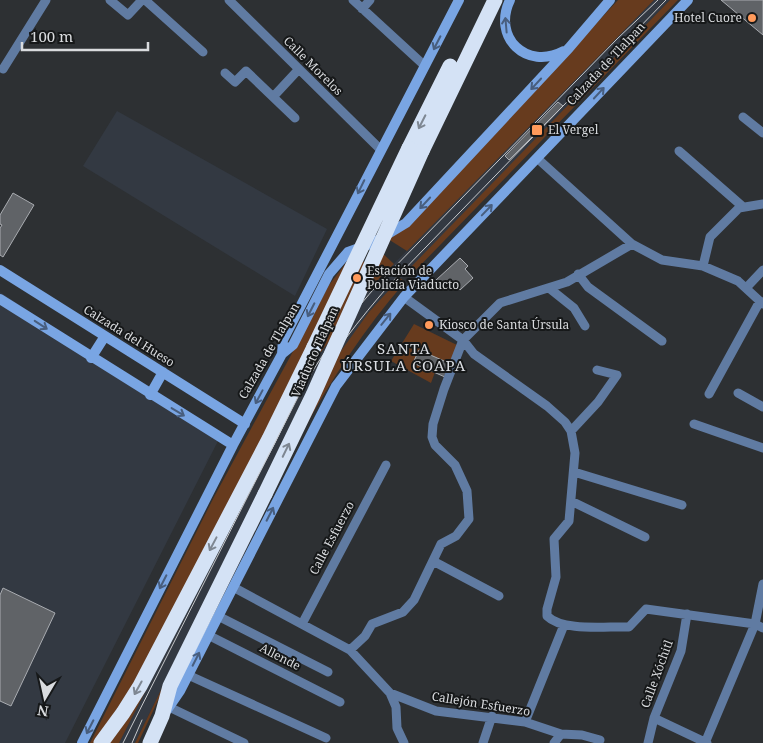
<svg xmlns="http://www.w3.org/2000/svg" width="763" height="743" viewBox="0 0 763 743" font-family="'Noto Serif',serif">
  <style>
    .built { fill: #333942 }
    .green { fill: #673b1e }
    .building { fill: #606367; stroke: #a9acb1 }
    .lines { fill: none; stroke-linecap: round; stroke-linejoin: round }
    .street { stroke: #607ba2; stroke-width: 9 }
    .secondary { stroke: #79a5e3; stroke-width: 10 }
    .highway { stroke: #d4e2f5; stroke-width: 15 }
    .tram { stroke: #c7c9cc; stroke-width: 1 }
    .highway-bridge { stroke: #d4e2f5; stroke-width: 15 }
    .oneway { stroke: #485e7e }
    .oneway2 { stroke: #7e8792 }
    .poi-dot { fill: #ff9a5b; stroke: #161819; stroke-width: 2 }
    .labels { text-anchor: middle; stroke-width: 4; stroke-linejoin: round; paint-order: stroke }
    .poi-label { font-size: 12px; fill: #d9dbde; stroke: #161819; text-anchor: start }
    .street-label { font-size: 12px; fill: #d9dbde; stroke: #161819 }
    .quarter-label { font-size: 15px; letter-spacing: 1px; fill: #dbdee3; stroke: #161819 }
  </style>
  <rect width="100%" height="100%" fill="#2d3033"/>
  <path class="built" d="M654 0H670L369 312 209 592 135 743H119L306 375 335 332 372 286Z
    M117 111 327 229 295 296 83 166Z
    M0 292 220 437 65 743H0Z"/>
  <path class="green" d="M618 0H654L407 251 388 239 409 225Z
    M670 0H678L409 277 408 270Z
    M379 250 394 264 372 286 321 352 310 345 139 676 94 743H90L214 497 329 285 349 259 354 256 369 265Z
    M400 278 405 282C365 328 332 378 303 431L323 376 369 312Z
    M414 324 459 346 451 364 419 350 413 363 435 372 431 383 391 361Z
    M252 482 119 743H106Z
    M209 592 138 743H135Z"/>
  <path class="building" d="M721 0H763V35Z
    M558 102 563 106 509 160 505 156Z
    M13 193 34 205 3 257 0 255V228L2 225 0 224V215Z
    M460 258 468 266 465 269 473 278 460 290 450 280 443 287 436 280Z
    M424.5 325a4.5 4.5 0 1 1 9 0a4.5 4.5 0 1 1-9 0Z
    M419 350 451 364 445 377 413 363Z
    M3 588 55 613 11 706 0 701V595Z"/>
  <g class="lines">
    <path class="street" d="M110 0 128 15 142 0
      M145 0 203 52
      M229 0 380 149
      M353 0 425 66
      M362 9 370 0
      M3 69 46 0
      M225 73 235 82 246 71 295 118
      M273 97 299 69
      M743 117 763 133
      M679 151 742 206
      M538 159 632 244 662 260 703 266 738 281 763 304
      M703 266 710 237 739 208 763 204
      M578 274 588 287 662 341
      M747 287 763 270
      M549 288 574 308 585 326
      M404 297 463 340 474 354 547 406 565 422 571 431 575 453 569 521 554 539 556 577 547 609V616C563 632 607 626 629 627L646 609 755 624 763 628
      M738 393 763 407
      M709 394 760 301
      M694 424 763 448
      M571 431 598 402 617 375 597 370
      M574 472 682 505
      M571 501 645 537
      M433 561 499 596
      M233 587 350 650 390 693 396 707 397 728 404 743
      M218 616 328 672
      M302 624 386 465
      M208 635 340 702
      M350 650 365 636 372 624 403 612 414 600 441 544 456 536 469 519 467 491 455 465 435 445 432 437 433 424 444 389 463 340 500 303 567 282 632 244
      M188 675 326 738
      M390 693 436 711 525 722 561 734 582 735 600 740
      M169 707 244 743
      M654 718 707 743
      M525 722 564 625
      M483 743 492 716
      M554 743 561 734
      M648 743 654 718 681 651 687 614
      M705 743 755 624 763 584"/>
    <path class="secondary" d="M510 0C492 37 526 71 564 51
      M0 270 245 424
      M0 299 233 445
      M282 354 283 340 459 0
      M91 358 105 336
      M150 395 163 372
      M167 710 180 691 336 386 404 297 688 0
      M82 743 233 445 282 354 293 345 329 274 348 252 373 243 406 223 569 48 610 0"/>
    <path class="highway" d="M409 148 450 66
      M422 151 495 0
      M101 743 123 713 140 686 269 439 314 347
      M150 743 162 716 170 686 265 494"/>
    <path class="tram" d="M303 401C329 359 359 319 392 282L666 0
      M123 743 298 397C320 355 349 316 381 281L617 39 658 0
      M132 743 142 720"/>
    <path class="highway-bridge" d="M314 347 409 148
      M265 494 313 395 422 151"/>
  </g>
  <defs><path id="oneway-shaft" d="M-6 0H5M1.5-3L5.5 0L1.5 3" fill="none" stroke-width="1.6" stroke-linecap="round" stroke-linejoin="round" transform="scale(1.25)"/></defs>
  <g class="oneway">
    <use href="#oneway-shaft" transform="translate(506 25) rotate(-95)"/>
    <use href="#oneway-shaft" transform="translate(437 43) rotate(117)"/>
    <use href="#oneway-shaft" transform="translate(536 84) rotate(133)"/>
    <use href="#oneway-shaft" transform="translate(599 93) rotate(-47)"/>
    <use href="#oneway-shaft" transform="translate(361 187) rotate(116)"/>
    <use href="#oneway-shaft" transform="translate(425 203) rotate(133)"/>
    <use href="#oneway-shaft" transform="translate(487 210) rotate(-46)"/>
    <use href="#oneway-shaft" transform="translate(311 310) rotate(117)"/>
    <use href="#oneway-shaft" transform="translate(386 319) rotate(-51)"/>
    <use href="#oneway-shaft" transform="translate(41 325) rotate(33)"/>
    <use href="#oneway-shaft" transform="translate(259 397) rotate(118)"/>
    <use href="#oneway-shaft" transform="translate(178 412) rotate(31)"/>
    <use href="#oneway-shaft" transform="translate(270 514) rotate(-63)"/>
    <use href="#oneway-shaft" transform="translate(163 582) rotate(117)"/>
    <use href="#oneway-shaft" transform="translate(196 659) rotate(-63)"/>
    <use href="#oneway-shaft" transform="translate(90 727) rotate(117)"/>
  </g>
  <g class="oneway2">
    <use href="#oneway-shaft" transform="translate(422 122) rotate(117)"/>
    <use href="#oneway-shaft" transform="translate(286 450) rotate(-64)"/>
    <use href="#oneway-shaft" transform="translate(213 544) rotate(118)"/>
    <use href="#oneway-shaft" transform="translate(138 688) rotate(119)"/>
  </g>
  <g class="poi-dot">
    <circle cx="752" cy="18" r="5"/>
    <rect x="531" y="124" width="12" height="12" rx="2.5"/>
    <circle cx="357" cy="278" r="5"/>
    <circle cx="429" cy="325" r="5"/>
  </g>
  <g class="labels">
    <g class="poi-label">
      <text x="742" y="22" text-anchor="end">Hotel Cuore</text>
      <text x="548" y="134">El Vergel</text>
      <text x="367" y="275">Estación de<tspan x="367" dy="14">Policía Viaducto</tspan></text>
      <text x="439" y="329">Kiosco de Santa Úrsula</text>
    </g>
    <g class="street-label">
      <text transform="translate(606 64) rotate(-47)" y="4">Calzada de Tlalpan</text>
      <text transform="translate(313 66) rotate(45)" y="4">Calle Morelos</text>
      <text transform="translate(129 336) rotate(32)" y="4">Calzada del Hueso</text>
      <text transform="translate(269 351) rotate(-60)" y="4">Calzada de Tlalpan</text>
      <text transform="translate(315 352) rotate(-66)" y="4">Viaducto Tlalpan</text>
      <text transform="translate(332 538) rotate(-62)" y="4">Calle Esfuerzo</text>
      <text transform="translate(280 657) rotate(27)" y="4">Allende</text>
      <text transform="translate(657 674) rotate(-70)" y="4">Calle Xóchitl</text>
      <text transform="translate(481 704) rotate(9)" y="4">Callejón Esfuerzo</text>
    </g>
    <g class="quarter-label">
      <text x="404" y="354">SANTA<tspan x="404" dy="17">ÚRSULA COAPA</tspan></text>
    </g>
  </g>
  <g transform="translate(45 698) rotate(189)" stroke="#161819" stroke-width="4" paint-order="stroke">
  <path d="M0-4L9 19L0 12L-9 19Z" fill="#d9dbde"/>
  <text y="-8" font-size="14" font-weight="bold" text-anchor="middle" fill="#d9dbde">N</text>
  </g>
  <path d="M22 42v8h126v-8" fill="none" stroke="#d9dbde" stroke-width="2.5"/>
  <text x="30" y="42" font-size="15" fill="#d9dbde" stroke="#161819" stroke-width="4" paint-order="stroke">100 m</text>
</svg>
